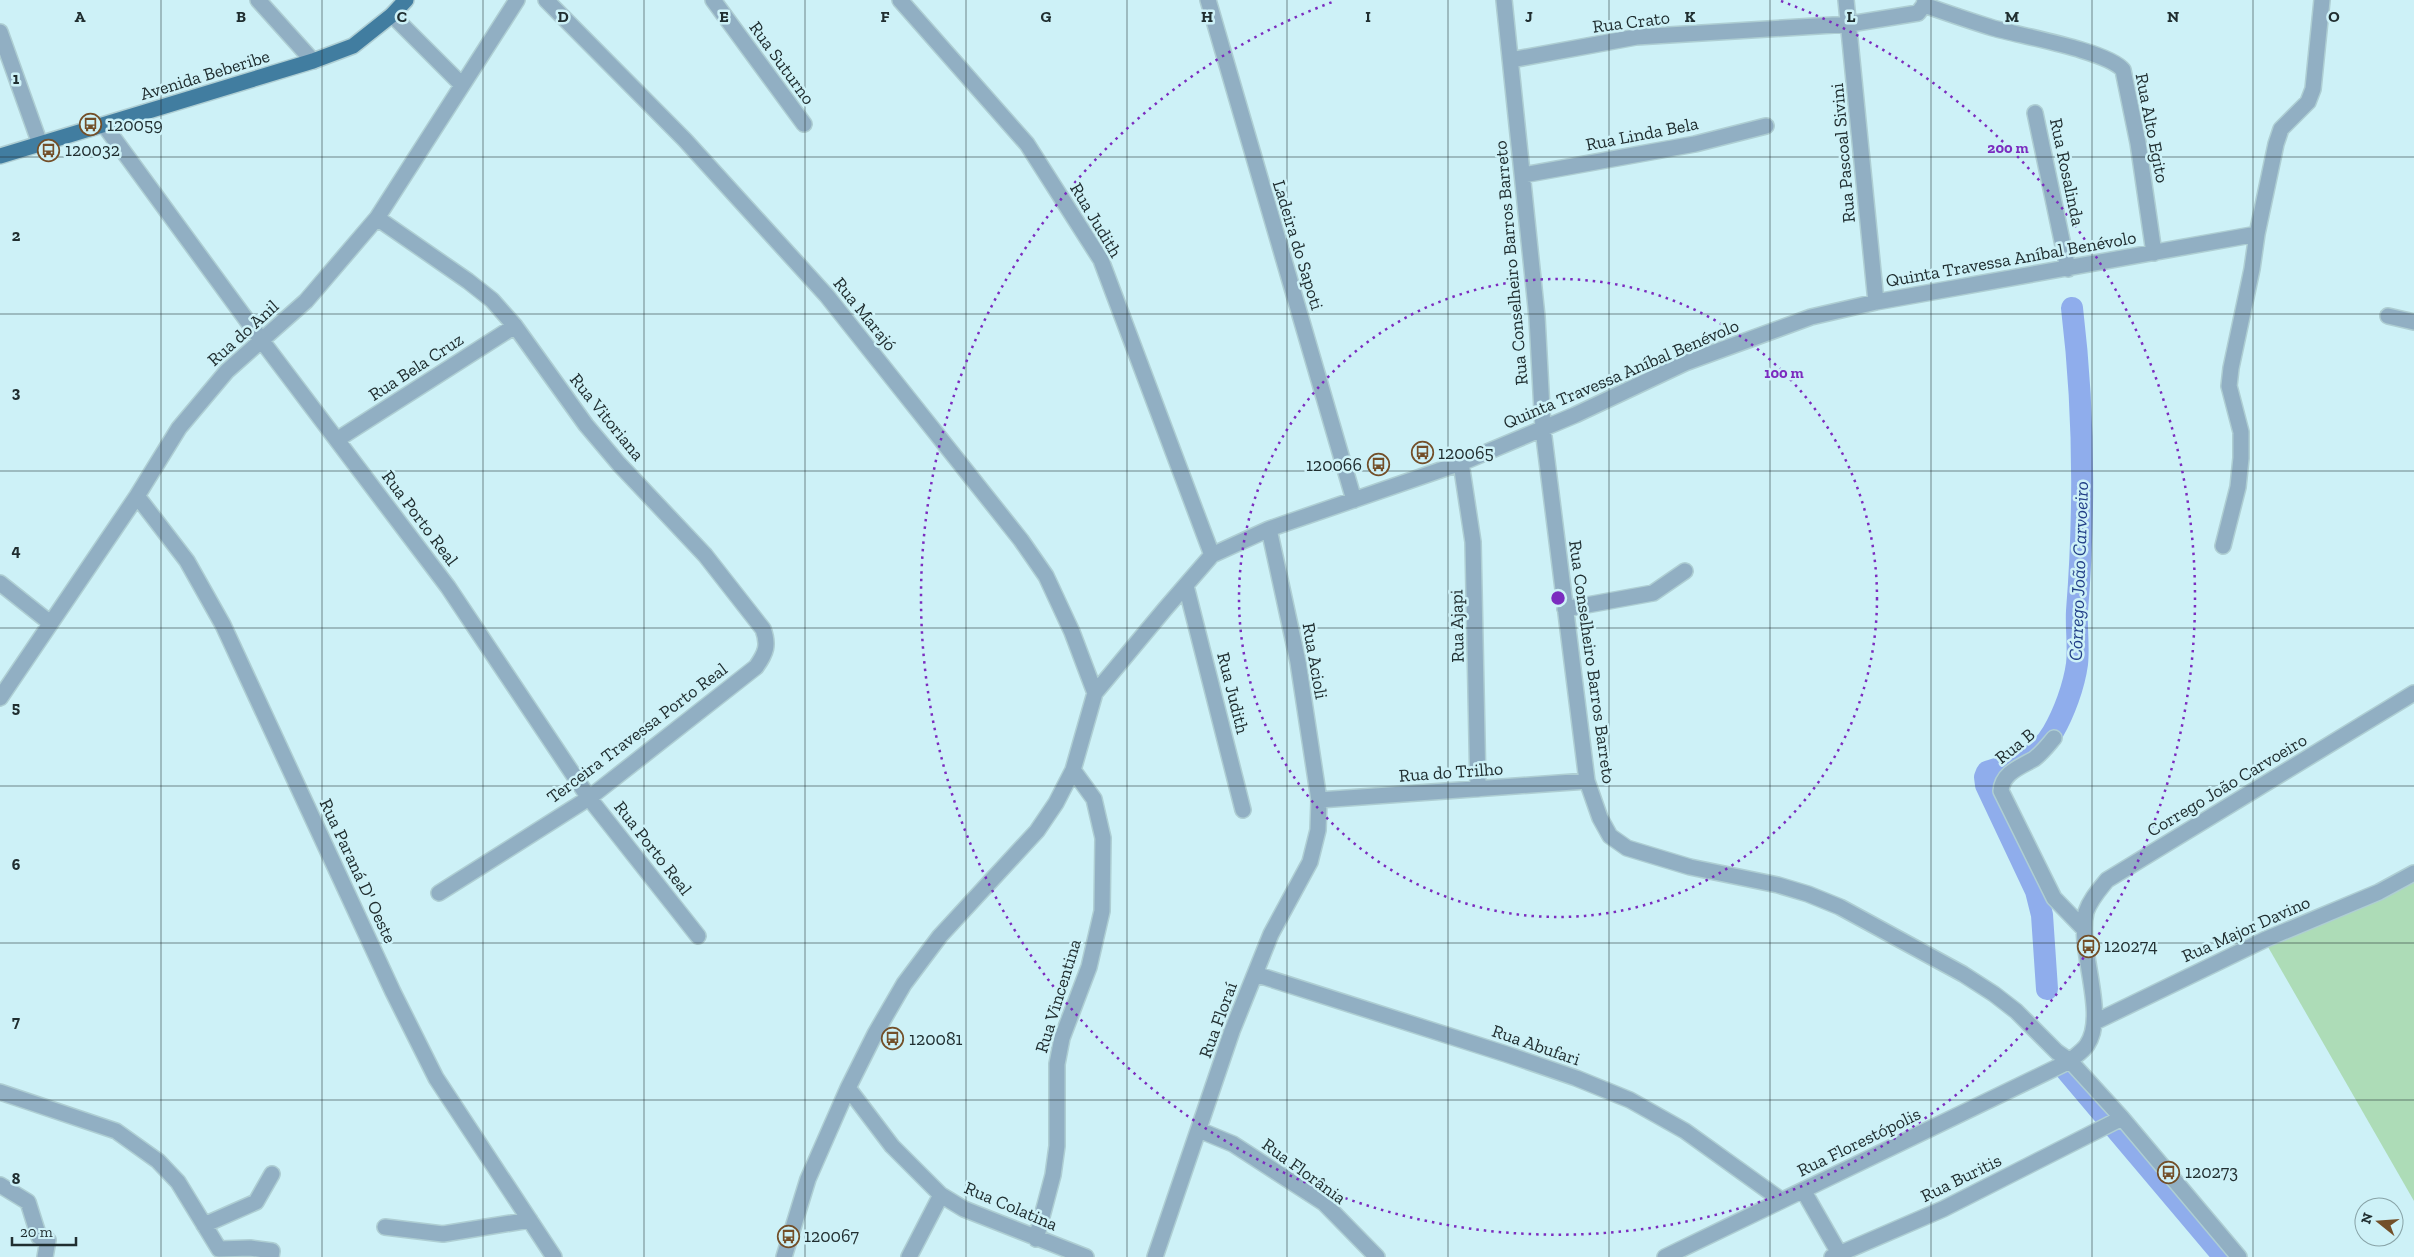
<svg xmlns="http://www.w3.org/2000/svg" width="2414" height="1257" viewBox="0 0 2414 1257" font-family="'Zilla Slab',serif">
  <style>
    .green { fill: #addcb7 }
    .lines { fill: none; stroke-linecap: round; stroke-linejoin: round }
    .canal { stroke: #8fadec; stroke-width: 22 }
    .minor-casing { stroke: #aeced3; stroke-width: 18 }
    .major-casing { stroke: #aeced3; stroke-width: 18 }
    .minor { stroke: #91afc3; stroke-width: 15 }
    .major { stroke: #417da0; stroke-width: 15 }
    .grid { fill: none; stroke: #202e30; stroke-width: 1; stroke-opacity: 0.55 }
    .ring { fill: none; stroke: #7b2cbf; stroke-width: 2.5; stroke-dasharray: 2.5 5 }
    .labels { text-anchor: middle; stroke-width: 5; stroke-linejoin: round; paint-order: stroke }
    .street-label { font-size: 18px; fill: #202e30; stroke: #cdf1f7 }
    .poi-label { font-size: 18px; fill: #202e30; stroke: #cdf1f7; text-anchor: start }
    .water-label { font-size: 19px; font-style: italic; fill: #213e87; stroke: #cdf1f7 }
    .grid-label { font-size: 16px; text-anchor: middle; font-weight: bold; fill: #202e30; stroke: #cdf1f7; stroke-width: 5; stroke-linejoin: round; paint-order: stroke }
    .centre { fill: #7b2cbf; stroke: #cdf1f7; stroke-width: 2.5 }
    .ring-label { font-size: 15px; text-anchor: middle; font-weight: bold; fill: #7b2cbf; stroke: #cdf1f7; stroke-width: 5; stroke-linejoin: round; paint-order: stroke }
  </style>
  <rect width="100%" height="100%" fill="#cdf1f7"/>
  <path class="green" d="M2414 873V1201L2264 940Z"/>
  <g class="lines">
    <path class="canal" d="M2047 989 2042 915 2036 891 1986 785 1985 777 1987 772C2014 763 2038 759 2053 732 2064 713 2074 686 2077 664 2079 647 2076 628 2077 611 2085 510 2084 408 2072 308
      M2066 1070 2224 1257"/>
    <defs>
      <path id="minor" d="M258 0 313 61
        M546 0 685 140 827 296 1021 540 1046 576 1072 632 1095 693
        M713 0 804 124
        M900 0 1027 144 1101 260 1212 555
        M1208 0 1354 500
        M1504 0 1537 317 1543 429 1587 781 1600 818 1610 836 1627 848 1690 867 1778 885 1808 894 1840 907 1963 974 1994 994 2016 1011 2057 1052 2070 1061 2122 1118 2239 1257
        M1846 0 1876 302
        M1924 5C1947 13 1970 21 1993 28 2021 36 2108 51 2123 70L2138 143 2154 253
        M392 15 462 85
        M0 32 40 144
        M1511 60 1636 37 1850 24 1918 13 1924 5 1925 0
        M2035 113 2068 269
        M104 125 262 341 448 587 589 798 698 936
        M1523 175 1695 144 1766 126
        M377 218 468 281 492 300 515 326 586 425 619 464 705 555 763 629C769 645 766 653 756 667L589 798 439 893
        M2388 316 2414 322
        M338 439 515 326
        M1461 463 1473 542 1478 789
        M137 496 187 561 223 625 393 992 436 1078 554 1257
        M2223 546 2238 487 2241 458V432L2229 386 2231 368 2252 269 2257 234 2276 144 2281 129 2308 102 2313 89 2322 0
        M0 583 49 622
        M1186 586 1243 810
        M1565 609 1653 593 1685 571
        M0 698 137 496 179 428 227 371 306 301 377 218 517 0
        M2054 738C2048 745 2042 753 2034 759 2020 767 2002 773 2001 791L2054 898 2084 929
        M1319 800 1587 781
        M1255 974 1506 1054 1576 1078 1630 1100 1685 1131 1781 1200
        M2095 1022 2264 940 2379 892 2414 873
        M848 1088 892 1146 941 1195 964 1209 1086 1257
        M0 1092 116 1131 158 1161 178 1182 219 1249 250 1248 272 1251 271 1257
        M1199 1130 1233 1144 1324 1203 1377 1257
        M0 1185 28 1202 39 1237 48 1240 45 1257
        M1803 1190 1839 1253
        M204 1225 256 1202 272 1174
        M385 1227 443 1234 530 1220
        M1036 1239 1053 1175 1057 1146V1064L1062 1038 1089 967 1102 911 1103 838 1094 799 1073 770
        M784 1257 808 1179 848 1088 875 1034 904 984 940 936 1037 831 1056 803 1073 770 1095 693 1165 609 1212 555 1269 529 1461 463 1575 415 1685 363 1811 317 1876 302 2257 234
        M909 1257 941 1195
        M1155 1257 1232 1031 1271 934 1310 862 1318 830 1319 800 1298 662 1269 529
        M1665 1257 2070 1061C2075 1056 2083 1051 2087 1045 2108 1014 2077 950 2086 912 2090 900 2099 890 2107 880L2414 693
        M1832 1257 1943 1209 2122 1118"/>
      <path id="major" d="M0 156 313 61 353 46 392 15 406 0"/>
    </defs>
    <use href="#minor" class="minor-casing"/>
    <use href="#major" class="major-casing"/>
    <use href="#minor" class="minor"/>
    <use href="#major" class="major"/>
  </g>
  <path class="grid" d="M161 0V1257M322 0V1257M483 0V1257M644 0V1257M805 0V1257M966 0V1257M1127 0V1257M1287 0V1257M1448 0V1257M1609 0V1257M1770 0V1257M1931 0V1257M2092 0V1257M2253 0V1257M0 157H2414M0 314H2414M0 471H2414M0 628H2414M0 786H2414M0 943H2414M0 1100H2414"/>
  <g class="ring">
    <circle cx="1558" cy="598" r="319"/>
    <path d="M1781 1A637 637 0 1 1 1335 1"/>
  </g>
  <defs>
    <symbol id="bus-ring" viewBox="-11 -11 22 22"><circle r="9.5" fill="#cdf1f7" stroke="#734f29" stroke-width="1.5"/><path d="M-5-6H5V4H4V6H2V4H-2V6H-4V4H-5ZM-3.5-4V0h7V-4ZM-3.5 1.2v1.5H-2V1.2ZM2 1.2v1.5H3.5V1.2Z" fill="#734f29"/></symbol>
  </defs>
  <g fill-rule="evenodd">
    <use href="#bus-ring" x="78" y="112" width="25" height="25"/>
    <use href="#bus-ring" x="36" y="138" width="25" height="25"/>
    <use href="#bus-ring" x="1410" y="440" width="25" height="25"/>
    <use href="#bus-ring" x="1366" y="452" width="25" height="25"/>
    <use href="#bus-ring" x="2076" y="934" width="25" height="25"/>
    <use href="#bus-ring" x="880" y="1026" width="25" height="25"/>
    <use href="#bus-ring" x="2156" y="1160" width="25" height="25"/>
    <use href="#bus-ring" x="776" y="1224" width="25" height="25"/>
  </g>
  <g class="labels">
    <g class="street-label">
      <text transform="translate(1631 22) rotate(-7)" y="6">Rua Crato</text>
      <text transform="translate(782 63) rotate(54)" y="6">Rua Suturno</text>
      <text transform="translate(205 75) rotate(-17)" y="6">Avenida Beberibe</text>
      <text transform="translate(2152 128) rotate(79)" y="6">Rua Alto Egito</text>
      <text transform="translate(1642 134) rotate(-11)" y="6">Rua Linda Bela</text>
      <text transform="translate(1843 153) rotate(-95)" y="6">Rua Pascoal Sivini</text>
      <text transform="translate(2067 172) rotate(78)" y="6">Rua Rosalinda</text>
      <text transform="translate(1096 220) rotate(59)" y="6">Rua Judith</text>
      <text transform="translate(1298 245) rotate(73)" y="6">Ladeira do Sapoti</text>
      <text transform="translate(2011 259) rotate(-10)" y="6">Quinta Travessa Aníbal Benévolo</text>
      <text transform="translate(1511 263) rotate(-95)" y="6">Rua Conselheiro Barros Barreto</text>
      <text transform="translate(865 314) rotate(51)" y="6">Rua Marajó</text>
      <text transform="translate(243 333) rotate(-42)" y="6">Rua do Anil</text>
      <text transform="translate(416 367) rotate(-33)" y="6">Rua Bela Cruz</text>
      <text transform="translate(1621 374) rotate(-23)" y="6">Quinta Travessa Aníbal Benévolo</text>
      <text transform="translate(607 417) rotate(51)" y="6">Rua Vitoriana</text>
      <text transform="translate(420 518) rotate(53)" y="6">Rua Porto Real</text>
      <text transform="translate(1457 626) rotate(-91)" y="6">Rua Ajapi</text>
      <text transform="translate(1315 661) rotate(80)" y="6">Rua Acioli</text>
      <text transform="translate(1592 662) rotate(82)" y="6">Rua Conselheiro Barros Barreto</text>
      <text transform="translate(1233 693) rotate(76)" y="6">Rua Judith</text>
      <text transform="translate(637 733) rotate(-37)" y="6">Terceira Travessa Porto Real</text>
      <text transform="translate(2015 746) rotate(-39)" y="6">Rua B</text>
      <text transform="translate(1451 772) rotate(-4)" y="6">Rua do Trilho</text>
      <text transform="translate(2227 785) rotate(-31)" y="6">Corrego João Carvoeiro</text>
      <text transform="translate(653 848) rotate(52)" y="6">Rua Porto Real</text>
      <text transform="translate(358 871) rotate(65)" y="6">Rua Paraná D' Oeste</text>
      <text transform="translate(2246 929) rotate(-24)" y="6">Rua Major Davino</text>
      <text transform="translate(1058 996) rotate(-73)" y="6">Rua Vincentina</text>
      <text transform="translate(1218 1020) rotate(-70)" y="6">Rua Floraí</text>
      <text transform="translate(1536 1045) rotate(19)" y="6">Rua Abufari</text>
      <text transform="translate(1859 1142) rotate(-26)" y="6">Rua Florestópolis</text>
      <text transform="translate(1304 1171) rotate(36)" y="6">Rua Florânia</text>
      <text transform="translate(1961 1178) rotate(-26)" y="6">Rua Buritis</text>
      <text transform="translate(1011 1206) rotate(23)" y="6">Rua Colatina</text>
    </g>
    <g class="poi-label">
      <text x="107" y="131">120059</text>
      <text x="65" y="156">120032</text>
      <text x="1438" y="459">120065</text>
      <text x="1362" y="471" text-anchor="end">120066</text>
      <text x="2104" y="952">120274</text>
      <text x="909" y="1045">120081</text>
      <text x="2185" y="1178">120273</text>
      <text x="804" y="1242">120067</text>
    </g>
    <g class="water-label">
      <text transform="translate(2078 571) rotate(-88)" y="7">Córrego João Carvoeiro</text>
    </g>
  </g>
  <g class="grid-label">
    <text x="80" y="22">A</text>
    <text x="241" y="22">B</text>
    <text x="402" y="22">C</text>
    <text x="563" y="22">D</text>
    <text x="724" y="22">E</text>
    <text x="885" y="22">F</text>
    <text x="1046" y="22">G</text>
    <text x="1207" y="22">H</text>
    <text x="1368" y="22">I</text>
    <text x="1529" y="22">J</text>
    <text x="1690" y="22">K</text>
    <text x="1851" y="22">L</text>
    <text x="2012" y="22">M</text>
    <text x="2173" y="22">N</text>
    <text x="2334" y="22">O</text>
    <text x="16" y="84">1</text>
    <text x="16" y="241">2</text>
    <text x="16" y="398">3</text>
    <text x="16" y="556">4</text>
    <text x="16" y="713">5</text>
    <text x="16" y="870">6</text>
    <text x="16" y="1027">7</text>
    <text x="16" y="1184">8</text>
  </g>
  <circle cx="1558" cy="598" r="8" class="centre"/>
  <g class="ring-label">
    <text x="2008" y="153">200 m</text>
    <text x="1784" y="378">100 m</text>
  </g>
  <g transform="translate(2379 1222) rotate(287)"><circle r="24" fill="#cdf1f7" stroke="#88a3a7"/>
  <path d="M0-4L9 19L0 12L-9 19Z" fill="#734f29"/>
  <text y="-8" font-size="14" font-weight="bold" text-anchor="middle" fill="#202e30">N</text>
  </g>
  <path d="M12 1237v8h64v-8" fill="none" stroke="#202e30" stroke-width="2.5"/>
  <text x="20" y="1237" font-size="15" fill="#202e30" stroke="#cdf1f7" stroke-width="4" paint-order="stroke">20 m</text>
</svg>
